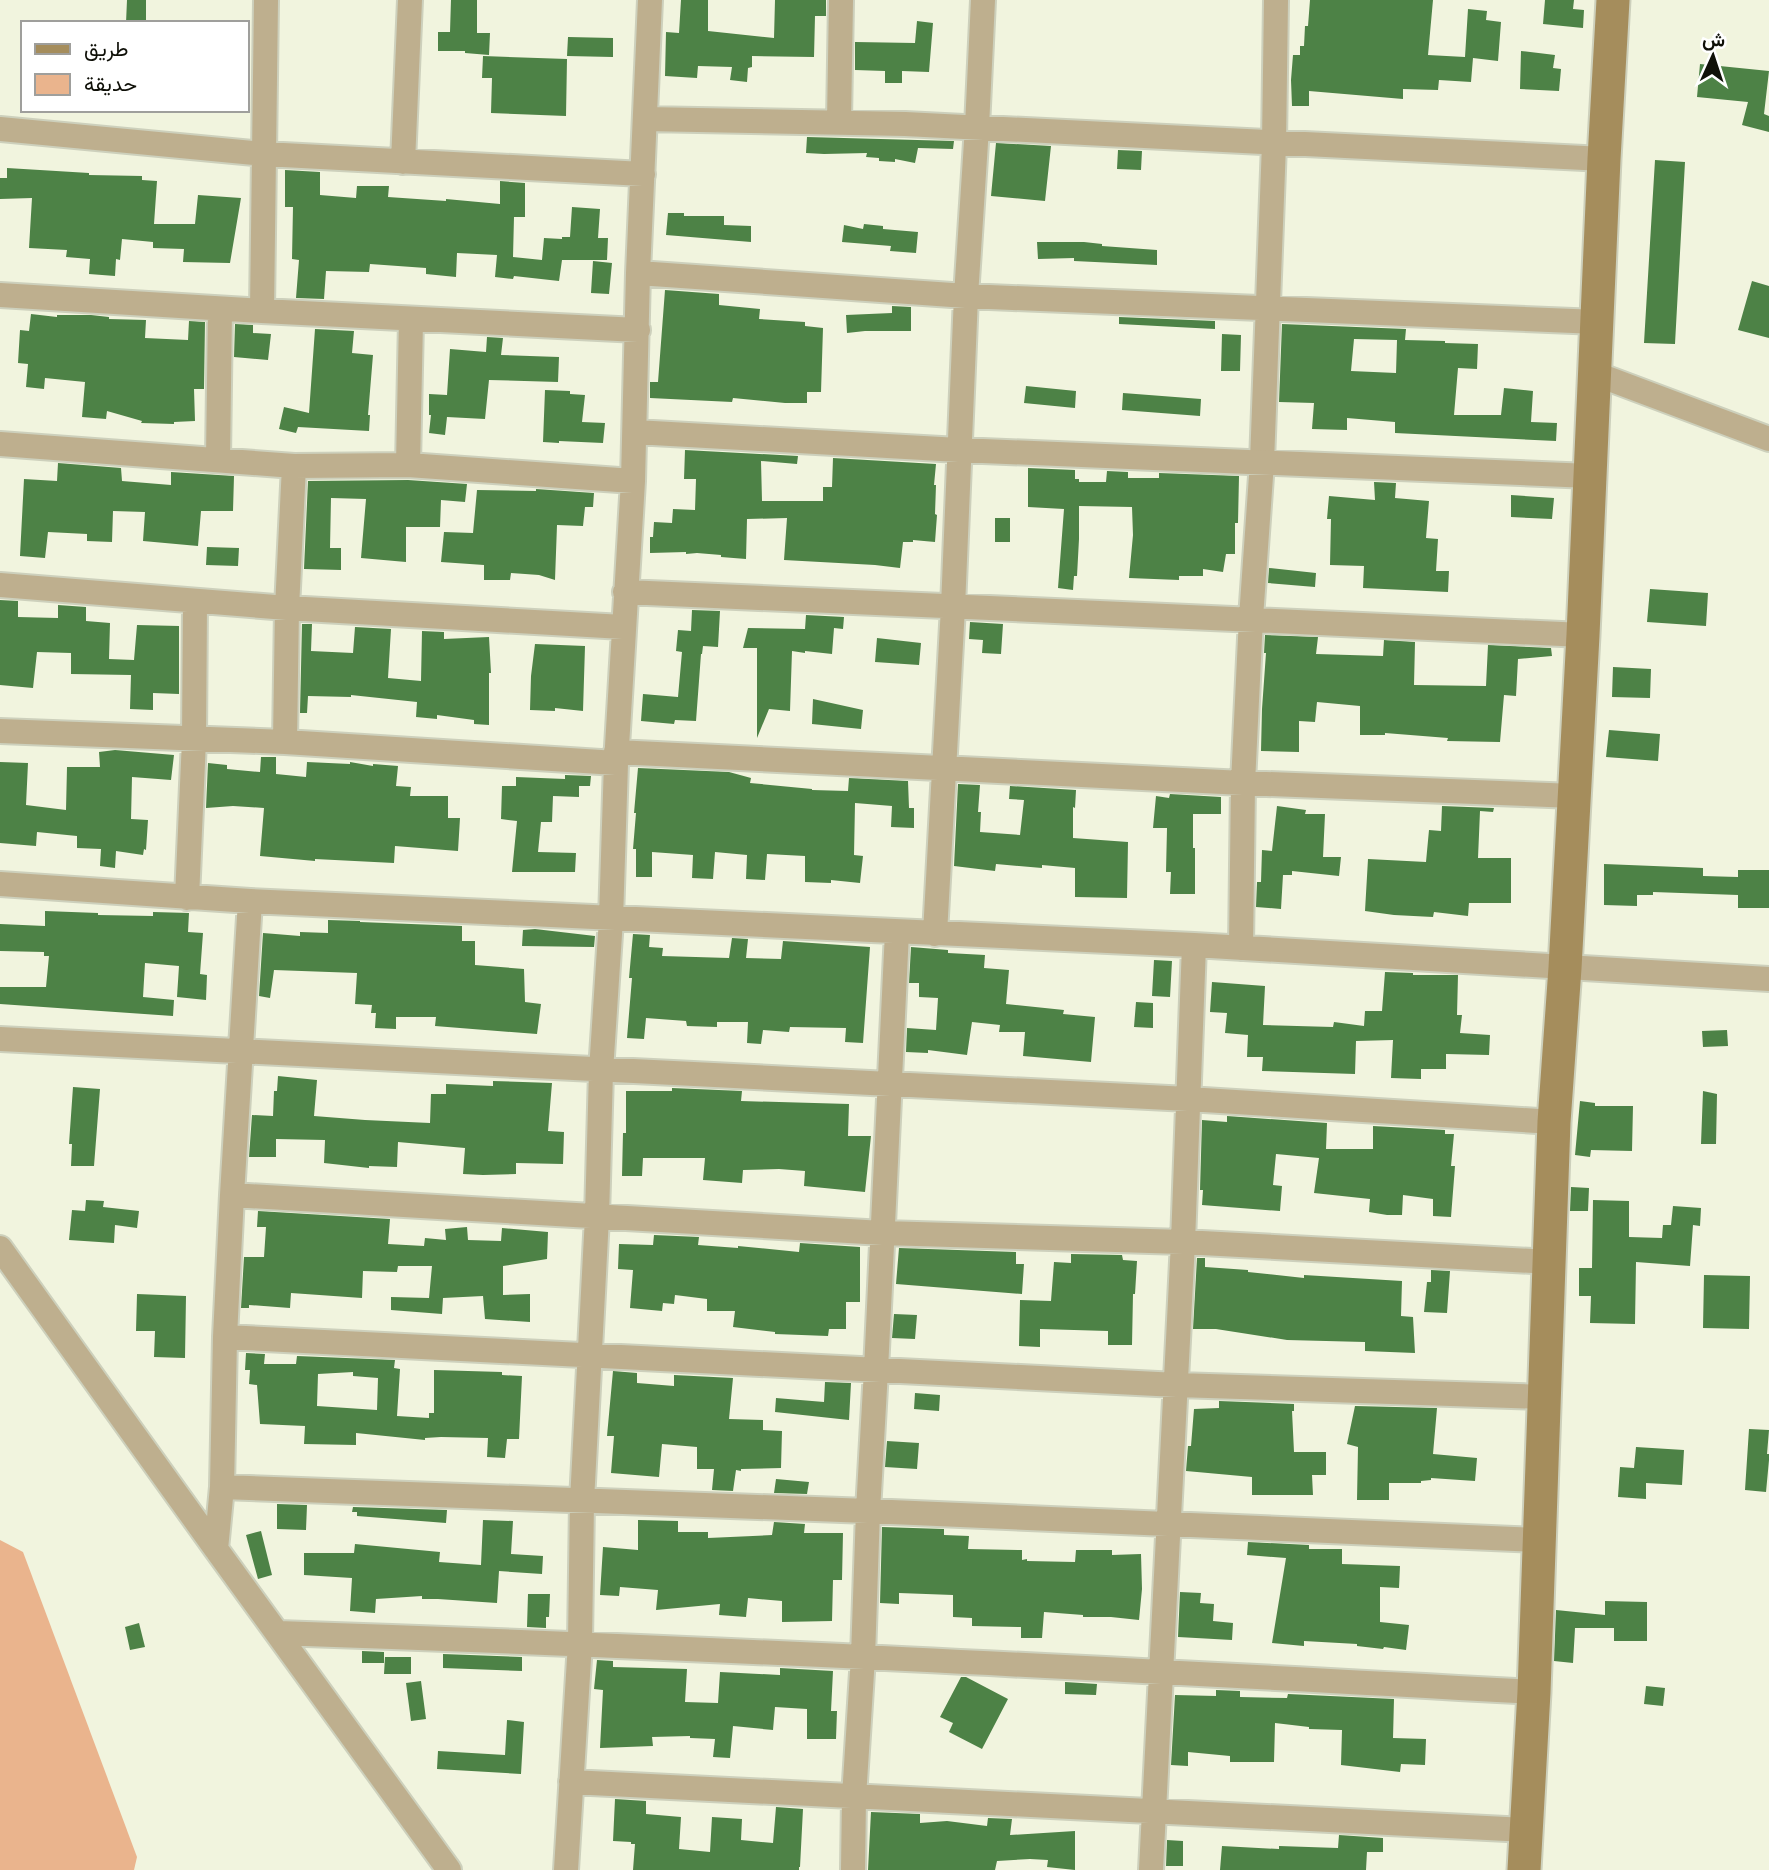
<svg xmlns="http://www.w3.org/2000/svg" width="1769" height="1870" viewBox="0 0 1769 1870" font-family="'Sofia Sans Condensed',Vazirmatn,sans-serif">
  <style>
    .green { fill: #eab48d }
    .building { fill: #4d8246; fill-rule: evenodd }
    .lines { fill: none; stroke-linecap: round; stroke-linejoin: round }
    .street-casing { stroke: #cdd0bc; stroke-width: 28 }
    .secondary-casing { stroke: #cdd0bc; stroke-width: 37 }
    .street { stroke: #beaf8e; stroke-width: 24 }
    .secondary { stroke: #a58d5c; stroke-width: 33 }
  </style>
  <rect width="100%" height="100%" fill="#f1f4de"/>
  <path class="green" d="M0 1540 23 1552 137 1857 134 1870H0Z"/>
  <path class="building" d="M127 0H146V23H126Z
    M451 0H477V33H490L489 55 465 53V51H438V32H450Z
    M681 0H708V31L774 38 775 0H826V16H815L814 57 752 56V67L748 68 747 82 730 80 732 67 698 66 697 78 665 76 666 32 679 33Z
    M1310 0H1433L1428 55 1465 57 1468 9 1487 11 1486 20 1501 22 1498 61 1473 58 1471 82 1439 80 1438 90 1403 89V99L1309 91V106H1292L1291 80 1293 55H1300V46H1304L1305 26H1308Z
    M1545 0H1574L1573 9 1584 10 1583 28 1543 24Z
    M917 21 933 23 929 72 902 71V83H885V71L855 70V42L915 43Z
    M568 37 613 38V57L567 56Z
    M1521 51 1555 55 1553 68 1561 69 1559 91 1520 89Z
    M483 56 567 59 566 116 491 113 492 78H482Z
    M1700 64 1769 71 1764 114 1769 116V132L1742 125 1748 102 1697 97Z
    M807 137 954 141 953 149 918 148 915 163 895 159V162L879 161V158L866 157 867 153 824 154 806 153Z
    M996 143 1051 146 1045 201 991 196Z
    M1118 150 1142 151 1141 170 1117 169Z
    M1655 160 1685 162 1675 344 1644 343Z
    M7 168 89 173V175L142 176V180L157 181 154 224H195L198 195 241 198 230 263 183 262 184 249 153 248V242L122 239 120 260 116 259 115 276 89 274 90 259 66 257 67 250 29 248 32 198 0 199V178H7Z
    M285 170 320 172V195L356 198 357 186H389L388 197 446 201V199L500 204V181L525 183V217H514L513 257 542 260 544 238 562 239V237H570L572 207 600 209 598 238H608L607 260H562L559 281 514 276 513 279 495 277 497 255 457 253 456 277 426 274V268L370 264 369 272 326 271 324 299 296 298 299 260 292 259 293 207H285Z
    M668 213H684V216H724V225L751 226V242L666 235Z
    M864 224 883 226V229L918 232 916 253 890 251 891 246 842 242 844 225 863 229Z
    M1037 242H1084L1102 244V246L1157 250V265L1074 261V258L1038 259Z
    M593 261 612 263 609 294 591 293Z
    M1752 281 1769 286V338L1738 330Z
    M665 290 719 294V305L760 309 759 319 805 322V326L823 328 821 392H807V403H785L733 398 732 402 650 398V382H658Z
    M892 306 911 307V331H865L847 333 846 315 892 313Z
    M31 314 57 317V315H91L109 317V319L146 320 145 338 188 340 189 321 205 322 204 389H194L195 421 174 422V424L141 423 142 421 107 411 106 419 82 417 85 382 45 378 44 389 26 387 28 364 18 363 20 330 29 331Z
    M1119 317 1215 321V329L1119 324Z
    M235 324 253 325V333L271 334 268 360 234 357Z
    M1282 324 1406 329 1405 340 1445 341V343L1478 344 1477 369 1458 368 1454 415H1501L1504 388 1533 391 1531 422 1557 423 1556 441 1395 433V422L1347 418V430L1312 429 1314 403 1279 402ZM1354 339 1397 340 1396 373 1351 371Z
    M315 329 354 331 352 353 373 355 368 415H370L369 431 298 427 296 433 279 429 284 407 309 413Z
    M1222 334 1241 335 1240 371H1221Z
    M487 337 503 338 501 355 559 357 558 382 489 380 485 419 447 417 445 435 429 433 431 415H429V394L447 395 450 349 486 352Z
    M1026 386 1076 391 1075 408 1024 403Z
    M545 390 570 391V394L585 395 582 422 605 423 603 443 559 441V443L543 442Z
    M1123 393 1201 399 1200 416 1122 410Z
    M685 450 798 456 797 464 761 461 762 501H823V487H832L833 458 936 464 934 485H936L935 514 937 515 935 542 913 540V542H903L900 568 875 565 784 560 787 518 747 519 746 559 721 557V555L697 553 686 554V552L650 553V537H653L654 522 672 523 673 509 695 510 696 479H684Z
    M58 463 121 468 122 481 171 485V472L234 476 233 511H201L198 546 143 541 145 512 113 511 112 542 87 541V534L48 532 45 558 20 556 24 479 57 481Z
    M1028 468 1075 470V479H1079V482H1106L1107 471 1128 472V478H1159V473L1239 476 1238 523H1235V554H1226L1223 572 1203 569V576H1179V580L1129 578 1133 535 1132 507 1079 506V539L1077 576H1074L1073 590 1058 588 1064 509 1028 507Z
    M408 480 467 484 465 502 441 500 440 527H406V562L361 558 366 499 331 498 330 548H341V570L304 569 308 481Z
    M1374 482 1396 483 1395 498 1429 501 1426 538 1438 539 1436 571H1449L1448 592 1363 588 1364 566 1330 565 1331 519H1327L1329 496 1375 500Z
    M536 489 594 493 593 507H585L583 526 557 525 555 580 539 575 511 573 510 580H484V565L441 562 444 532 473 533 477 490 536 491Z
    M1511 495 1554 498 1552 519 1511 517Z
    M995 518H1010V542H995Z
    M207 547 239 548 238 566 206 565Z
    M1269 568 1316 573 1315 587 1268 583Z
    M1650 589 1708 593 1706 626 1647 622Z
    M0 600 18 601V617L58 618V605L86 607V621L110 623 109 659 134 660 137 625 179 626V694L153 693V710L130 709 131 675 71 674V653L37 652 33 688 0 685Z
    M692 610 720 611 718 647 703 646 702 654H701L696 721 675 720 674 724 641 721 643 694 678 697 682 652 676 651 678 630 691 631Z
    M806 615 844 617 843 629 834 628 832 654 805 651V653L792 651 790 711 769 709 757 738V648H743L748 628 805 629Z
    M970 622 1003 624 1001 654 982 653 983 640 969 639Z
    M302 624H312L311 651 353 653 355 627 391 629 388 678 421 681 422 631 444 632V639L489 637 491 673H489V725L474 724V720L437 715V719L416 717 417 702 351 695V697L308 696 307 713H300Z
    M1265 635 1318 637 1316 654 1383 656 1384 640 1415 642 1414 685 1486 686 1488 645 1551 648 1552 656 1518 659 1516 696 1504 695 1500 742 1447 741 1448 738 1385 733V735H1360V706L1317 702 1315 722 1299 721V752L1261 751 1262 709 1266 653H1264Z
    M877 638 921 643 919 665 875 662Z
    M535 644 585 646 583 711 555 708V711L530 710 531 676Z
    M1613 667 1651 669 1650 698 1612 697Z
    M813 699 863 710 861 729 812 724Z
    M1609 730 1660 734 1658 761 1606 757Z
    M115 750 174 755 171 780 132 777 131 819 148 820 146 850 144 849 143 855 116 851 115 868 100 866 101 849 77 848V836L37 832 36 846 0 843V762L28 763 26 805 66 810 67 767H100L99 752Z
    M261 757H276V774L306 777 307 762 350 764V762L373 766V764L398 766 396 786 411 787 410 796H448V818H460L458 851 395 846 394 863 315 859V861L260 856 264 808 233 806 206 808 208 763 227 765V769L260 772Z
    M638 768 729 772 751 778 750 783 812 789V790L848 791 849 778 908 781 909 808H914V828L891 827 892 806 855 803 854 855 863 856 860 883 831 880V883L805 882V856L767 854 765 880 746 879 747 855 715 852 713 879 692 878 693 855 652 852V877H636V849H633L636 813H634Z
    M565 775 591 776 590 786H579V797L553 796 552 822H541L538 852 576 853 575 872H512L517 821 501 819 502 786H516V777L565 779Z
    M958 784 980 785 978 812H981L980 832 1020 835 1024 800 1009 799 1010 786 1076 790 1075 808 1073 807V838L1128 842 1127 898 1075 897V868L1042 865V868L996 864 995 871 954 866Z
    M1170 794 1221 797V814H1193V848H1195V894H1170L1171 872H1166L1167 828H1153L1156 796 1169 798Z
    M1277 806 1306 810 1305 814H1325L1323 857H1341L1339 876 1292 871V875H1283L1281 909 1256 907 1257 882H1261L1262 850 1272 851Z
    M1442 806 1494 808 1493 812 1480 811 1478 858H1511V903H1469L1468 916 1434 912 1433 917 1394 915 1365 911 1368 859 1426 862 1429 830 1441 831Z
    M1604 864 1703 868V876L1738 877V870H1769V908H1738V895L1653 892V895H1637V906L1604 905Z
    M45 911 98 913V915L153 916V912L189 913 188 932 203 933 200 974 207 975 206 1000 177 997 179 966 145 963 143 997 174 1000 173 1016 0 1004V987H46L49 956H44V952L0 951V924L45 926Z
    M328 920 360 921V922L462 926V941H475V965L524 969 525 1002 541 1004 537 1034 435 1026 436 1017H396V1029L375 1028 376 1013H371L372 1005 355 1004 357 973 274 970 270 998 259 996 263 933 300 936V932L328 933Z
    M535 929 595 936 594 947 522 946 523 930Z
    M633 934 650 935 649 947 663 948 662 956 729 958 732 938 748 939 746 958 781 959 783 941 870 947 863 1043 845 1042 846 1028 790 1027 789 1032 763 1030 761 1044 747 1043 748 1022H717V1027L687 1026 686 1021 646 1018 644 1039 627 1038 632 978H629Z
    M911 947 948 950V953L985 955 984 968 1009 970 1006 1004 1064 1010 1063 1014 1095 1017 1091 1062 1023 1056 1025 1032H999L1000 1025 972 1022 967 1055 928 1050V1053L906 1052 907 1028 936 1030 938 998 919 997V983H909Z
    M1154 960 1172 961 1170 997 1152 996Z
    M1385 972 1413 973V975H1458L1457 1015H1462L1460 1033 1490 1035 1489 1055 1446 1054V1069H1421V1079L1391 1078 1393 1040 1356 1041 1355 1074 1262 1071 1263 1057H1247L1248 1035 1225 1033 1227 1013 1210 1012 1212 982 1265 986 1263 1025 1333 1027 1334 1022 1364 1026 1365 1011H1382Z
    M1136 1002 1153 1003V1028L1134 1027Z
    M1727 1030 1728 1046 1703 1047 1702 1031Z
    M278 1076 317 1080 314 1116 365 1120 430 1123 431 1094H446V1084L493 1086V1081L552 1083 548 1131 564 1132 563 1164 516 1163V1174L483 1175 463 1174 465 1148 398 1142 397 1167 369 1166V1168L324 1163 325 1140 276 1139V1157H249L252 1115 273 1116 274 1091H277Z
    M73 1087 100 1089 94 1166H71L72 1144H69Z
    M672 1088 742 1091 741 1101 849 1104 848 1136H871L865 1192 804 1186 805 1171 779 1169 743 1170 742 1183 703 1180 705 1158H643L642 1176H622L623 1133H626V1091H672Z
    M1703 1091 1717 1094 1716 1144H1701Z
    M1580 1101 1595 1103V1106H1633L1632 1151 1591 1150 1590 1157 1575 1155Z
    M1227 1116 1327 1123 1326 1149H1373V1126L1445 1130V1134H1454L1451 1166H1455L1451 1217 1433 1216V1199L1403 1195 1402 1215H1387L1369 1212 1370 1199 1314 1193 1319 1158 1276 1154 1273 1185 1282 1186 1280 1211 1202 1205 1203 1190H1200L1202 1120 1227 1122Z
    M1571 1187 1589 1188 1588 1211H1570Z
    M86 1200 104 1201 103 1207 139 1211 137 1228 115 1225 114 1243 69 1240 72 1210 85 1211Z
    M1593 1200 1629 1201V1237L1662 1238 1663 1225H1671L1673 1206 1701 1208 1700 1226 1693 1225 1690 1266 1636 1262 1635 1324 1590 1323 1591 1296H1579V1268H1592Z
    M258 1211 390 1219 388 1244 424 1246 425 1238 446 1240 445 1229 467 1227 468 1240 501 1241 502 1228 548 1232 547 1259 503 1266V1295L530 1294V1322L485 1319 483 1296 443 1298 442 1314 391 1310V1297L429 1298 432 1266H398L397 1272 363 1271 362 1298 291 1293 290 1308 249 1305V1308H241L244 1257H264L266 1227H257Z
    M654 1235 699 1237 698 1245 738 1248V1246L799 1252 800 1243 860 1247V1302H846V1329H829L828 1336 775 1334V1332L733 1327 735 1311H707V1299L675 1295 674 1304 663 1303 662 1311 630 1308 633 1270 618 1269 619 1244 653 1245Z
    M899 1248 1016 1252V1264H1024L1022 1294 896 1284Z
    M1071 1254 1122 1255 1123 1260 1137 1261 1135 1294H1133L1132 1345H1108V1331L1040 1329V1347L1019 1346 1020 1300 1051 1301 1054 1262 1071 1263Z
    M1197 1258H1205V1267L1248 1270V1272L1304 1278V1275L1402 1281 1401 1316 1413 1317 1415 1353 1365 1351V1342L1287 1340 1216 1329H1193Z
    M1431 1270 1450 1271 1447 1313 1424 1312 1427 1282H1431Z
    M1704 1275 1750 1276 1749 1329 1703 1328Z
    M137 1294 186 1296 185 1358 154 1357 155 1331H136Z
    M894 1314 917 1315 915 1339 892 1338Z
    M246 1353 265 1354 264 1364H296L297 1356 395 1360 394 1368 400 1369 397 1416 429 1418V1413H434V1370L502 1372V1375L522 1376 519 1439H507L505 1458 487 1457 488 1438 441 1437 425 1438V1440L356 1433V1445L304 1444 305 1426 260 1424 257 1385 249 1384 250 1370H245ZM353 1372V1376L378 1378 377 1410 317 1406 318 1374Z
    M613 1371 637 1373V1383L674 1386V1375L733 1378 729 1419 763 1420V1430L782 1431 781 1468 741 1469V1471L736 1470 733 1491 712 1490 714 1469H697V1447L662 1444 659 1477 611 1473 614 1436H607Z
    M825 1382 851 1383 849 1420 775 1412 776 1398 824 1402Z
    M915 1393 940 1395 939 1411 914 1409Z
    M1219 1401 1294 1404V1411H1292L1294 1452H1326V1475H1312L1313 1495H1252V1477L1186 1471 1188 1446H1191L1194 1409 1219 1408Z
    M1355 1406 1437 1408 1433 1454 1477 1458 1475 1481 1431 1478V1480L1421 1481V1483H1389V1500H1357L1358 1447 1347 1444Z
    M1749 1429 1769 1430 1767 1454H1769V1460L1766 1492 1745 1490Z
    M887 1441 919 1443 917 1469 885 1467Z
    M1636 1447 1684 1450 1682 1485 1646 1483V1499L1618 1497 1620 1467 1634 1468Z
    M776 1479 809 1482 807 1494 774 1493Z
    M277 1504 307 1505 306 1530 277 1529Z
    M353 1507 447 1510 446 1523 357 1516V1512H352Z
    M483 1520 513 1521 511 1554 543 1556 542 1574 499 1571 497 1603 438 1599H422V1596L376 1599 375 1613 350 1611 352 1578 304 1575V1553H354L355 1544 440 1552 439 1562 481 1565Z
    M638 1520 678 1521V1532H708V1538L772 1535 774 1522 805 1524 804 1533H843L842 1580H833L832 1621 782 1622V1601L748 1598 746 1617 719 1615 720 1604 656 1610 658 1590 620 1587 619 1596 600 1595 603 1547 638 1550Z
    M882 1527 944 1529V1535L969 1536 968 1549 1022 1550V1560L1027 1559V1561L1075 1562 1076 1550H1112V1555L1141 1554 1142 1589 1139 1620 1111 1617H1083V1615L1044 1612 1042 1638H1021V1627L972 1626V1618L953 1617V1595L899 1593V1604L880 1603Z
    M261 1531 272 1575 258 1579 246 1535Z
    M1248 1542 1309 1545V1549H1342V1564L1400 1566 1399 1588 1380 1587V1622L1409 1625 1406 1650 1384 1647 1383 1649 1357 1646V1644L1304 1641V1646L1272 1643 1286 1558 1247 1555Z
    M1180 1592 1201 1593 1200 1603 1214 1604 1213 1621 1233 1623 1232 1640 1178 1637Z
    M528 1594H550L549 1617H546V1628L527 1627Z
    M1605 1601 1647 1602V1641H1614V1628H1575L1573 1663 1554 1661 1556 1610 1605 1615Z
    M139 1623 145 1647 130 1650 125 1627Z
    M362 1651 384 1652V1663H362Z
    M443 1654 522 1657V1671L443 1668Z
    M385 1657H411V1674H384Z
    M597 1660 613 1661V1667L687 1669 685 1702 718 1703 720 1672 780 1675V1668L833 1671 831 1711H837L836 1739H807V1709L775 1707 773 1730 733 1726 730 1758 713 1757 715 1739 690 1738V1736L652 1737 653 1746 600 1748 603 1690 594 1689Z
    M961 1677H966L1008 1699 982 1749 949 1732 953 1723 940 1717Z
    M421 1681 426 1719 411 1721 406 1683Z
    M1065 1682 1097 1684 1096 1695 1065 1694Z
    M1646 1686 1665 1688 1663 1706 1644 1704Z
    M1216 1690 1240 1691V1697L1287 1698 1288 1694 1394 1699 1393 1738 1426 1739 1425 1765 1401 1764 1400 1772 1341 1765 1342 1730 1309 1729V1727L1275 1723 1274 1762H1230V1756L1188 1752V1766L1171 1765 1175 1695 1216 1696Z
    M507 1720 524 1722 521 1774 437 1769 438 1751 505 1755Z
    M615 1799 646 1801V1814L681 1817 679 1849 710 1852 712 1817 742 1819 741 1840 773 1843 776 1807 803 1809 800 1867H799V1870H633L635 1844H631V1842L613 1841Z
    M871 1812 920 1814V1823L947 1821 987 1826 988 1818 1012 1819 1010 1835 1075 1831V1870L1047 1867 1048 1860 1030 1859 997 1861 995 1870H868Z
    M1339 1835 1383 1838V1852H1367L1366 1870H1220L1222 1846 1279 1849V1846L1338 1848Z
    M1167 1840 1183 1841V1866H1166Z"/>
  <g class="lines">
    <defs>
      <path id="street" d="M645 119 905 124 1604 159
        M839 122 841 0
        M0 129 264 154 643 174
        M403 162 410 0
        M638 273 966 296 1598 322
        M0 295 262 311 638 330
        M262 311 266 0
        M1596 374 1769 439
        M635 432 959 450 1590 476
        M0 444 294 466 408 465 633 481
        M218 459 220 309
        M408 465 411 320
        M0 585 287 608 623 627
        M625 592C944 607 1264 619 1583 635
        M0 731 285 742 616 763
        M285 742 287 608 294 466
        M616 752 1243 783 1574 796
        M0 884 250 901 1194 945 1769 979
        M187 898 194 740 195 601
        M935 934 953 607 966 296 977 127 983 0
        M1241 948 1243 783 1251 618 1262 462 1274 144 1276 0
        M0 1039 1188 1099 1554 1122
        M232 1195 883 1233 1183 1242 1550 1262
        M0 1248 216 1549 449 1870
        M225 1337 1177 1385 1545 1397
        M222 1487 868 1511 1538 1540
        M216 1549 222 1487 225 1337 232 1195 250 901
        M278 1633C697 1647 1115 1669 1534 1692
        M571 1782 1527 1830
        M566 1870 580 1643 582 1501 597 1217 601 1071 611 919 616 763 633 481 638 273 650 0
        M853 1870 854 1797 863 1657 868 1511 876 1370 897 932
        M1151 1870 1183 1242 1194 945"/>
      <path id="secondary" d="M1524 1870 1534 1692 1554 1122 1565 968 1583 635 1604 159 1613 0"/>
    </defs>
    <use href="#street" class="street-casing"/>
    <use href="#secondary" class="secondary-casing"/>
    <use href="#street" class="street"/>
    <use href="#secondary" class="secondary"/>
  </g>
  <rect x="21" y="21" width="228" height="91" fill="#ffffff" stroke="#9f9f9c" stroke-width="2"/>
  <rect x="35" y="44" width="35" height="10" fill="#a58d5c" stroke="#9f9f9c" stroke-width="2"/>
  <text x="84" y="56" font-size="21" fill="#0f1008">طريق</text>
  <rect x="35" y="74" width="35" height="21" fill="#eab48d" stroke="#9f9f9c" stroke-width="2"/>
  <text x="84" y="91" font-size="21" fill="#0f1008">حديقة</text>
  <g transform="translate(1713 56) rotate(3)" stroke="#ffffff" stroke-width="5" paint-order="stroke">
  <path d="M0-5L12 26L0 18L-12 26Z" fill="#0f1008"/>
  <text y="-10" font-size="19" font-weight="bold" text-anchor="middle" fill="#0f1008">ش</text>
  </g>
</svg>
